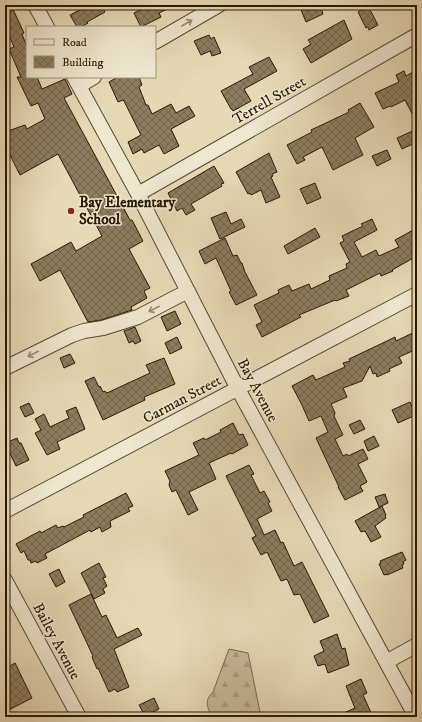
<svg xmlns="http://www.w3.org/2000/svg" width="422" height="722" viewBox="0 0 422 722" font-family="'IM FELL DW Pica',serif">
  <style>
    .forest { fill: url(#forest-firs); stroke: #78684c }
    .building { fill: url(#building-cross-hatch); stroke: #291801 }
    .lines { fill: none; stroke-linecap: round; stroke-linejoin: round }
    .minor-casing { stroke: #58482e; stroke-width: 16 }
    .minor { stroke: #efe7d0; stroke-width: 14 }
    .oneway { stroke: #968a73 }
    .poi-dot { fill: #8f2418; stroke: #efe7d0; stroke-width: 1.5 }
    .labels { text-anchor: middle; stroke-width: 3; stroke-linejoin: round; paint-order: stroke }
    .street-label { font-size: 15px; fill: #291801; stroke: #efe7d0 }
    .poi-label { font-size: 15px; font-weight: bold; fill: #291801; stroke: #efe7d0; text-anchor: start }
  </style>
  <defs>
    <pattern id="forest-firs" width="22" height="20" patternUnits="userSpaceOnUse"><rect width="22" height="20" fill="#c6b997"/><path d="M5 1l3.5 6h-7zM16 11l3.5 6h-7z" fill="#aa9e80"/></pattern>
    <pattern id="building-cross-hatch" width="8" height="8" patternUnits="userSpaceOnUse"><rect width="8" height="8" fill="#8b7d5f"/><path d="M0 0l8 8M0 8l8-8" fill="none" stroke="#72654c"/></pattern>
  </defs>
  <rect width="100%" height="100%" fill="#e6dab6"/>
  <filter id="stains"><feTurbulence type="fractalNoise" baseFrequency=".005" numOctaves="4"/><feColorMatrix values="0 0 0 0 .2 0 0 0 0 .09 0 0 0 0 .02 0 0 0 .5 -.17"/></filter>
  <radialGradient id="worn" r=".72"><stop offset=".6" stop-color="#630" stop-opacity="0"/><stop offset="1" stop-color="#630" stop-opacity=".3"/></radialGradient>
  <path class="forest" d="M229 649 248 653 261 717H212C207 706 204 701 213 692Z"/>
  <path class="building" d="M5 5H11L24 33 22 34 27 47V77H37L42 89 65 79 72 94 64 98 130 220H132L143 241 129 249 150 288 144 291 147 298 131 307 132 310 101 320 88 322 60 270 40 281 31 264 71 242 76 251 102 236 58 154 20 175 9 153 5 154V132L25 125 27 129 45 119 38 103 31 106 17 77H21L9 49 14 47 5 26Z
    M90 5H101L105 12 87 22 88 23 81 27H77L70 15Z
    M140 5H175L159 13 161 17 141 27 134 13 142 9Z
    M299 5H320L323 14 306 22Z
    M368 6 378 25 369 30 368 27 366 28 358 12Z
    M344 20 352 39 311 63 303 49 311 44 308 40Z
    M209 35 211 39 214 37 221 53 212 56 210 51 201 55 194 41Z
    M269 57 277 71 244 89 251 101 233 111 232 109H231L221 91 253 74 249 67Z
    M404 71 406 76 413 72 417 81V123L405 100 391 107 390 106 383 109 375 93 399 82 396 75Z
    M118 77H139L142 85 139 87 146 105H148L152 114 171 104 176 113 189 106 195 116 171 129 179 146 164 154 159 145 144 153 142 149 133 154 128 142 141 135 124 101 123 100 118 102 109 82Z
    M360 103 374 127 355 138 363 155 333 170 322 147 303 157 305 160 297 164 287 145 312 132 311 130 349 112 348 110Z
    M417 129V142L402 149 397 138Z
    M387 150 391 159 377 166 372 156Z
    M269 153 277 172 272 174 273 176 271 177 280 197 266 203 261 190 251 195 250 193 248 194 236 172Z
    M214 166 224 183 221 184 222 186 191 204 195 210 186 215 182 208 177 211 168 193Z
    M315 183 321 198 307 204 300 189Z
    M226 212 231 224 241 219 245 227 220 239 211 218Z
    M372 219 377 230 354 242 362 257 376 250 379 256 399 247 395 240 417 228V256L392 270 393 271 381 276 380 273 346 290 349 296 336 301 335 300 299 315 301 317 262 337 256 325 262 322 254 305 279 293 278 290 289 285 292 291 309 284 311 289 330 280 329 276 347 268 346 264 350 262 340 243 344 241 342 236 363 226 361 224Z
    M315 228 320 237 288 254 284 246Z
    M225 238 233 256 237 255 241 263H242L245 272 257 295 236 305 229 292 231 291 216 258 205 264 199 251Z
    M175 311 181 324 167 331 161 317Z
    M135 327 141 341 135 344 133 341 129 343 124 331Z
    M417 331V349L399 357 402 363 389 369 390 371 377 377 376 373 373 374 370 366 362 381 343 388 347 397 331 404 335 413 334 416 343 435 335 439 343 456 347 454 348 456 363 449 368 459 358 464 367 482 360 486 363 491 345 500 338 487H339L316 438 328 432 321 416 309 421 302 405 292 386 313 375 316 380 345 367 343 363 350 361 349 359 387 341 395 337 396 341Z
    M177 337 182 348 170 354 165 343Z
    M70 354 75 363 64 368 60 358Z
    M164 358 175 384 144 397 145 400 103 420 85 381 94 377 99 387 100 386 103 392 105 391 107 393 150 373 146 365Z
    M410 402 416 415 398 423 392 410Z
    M29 403 34 413 25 417 20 407Z
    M76 407 85 429 57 442 60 449 47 455 35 433 41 430 35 419 44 414 50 427 69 418 66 411Z
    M360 420 365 429 354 434 349 425Z
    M233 423 239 435 243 434 248 445 232 454 231 453 209 463 216 479 189 492 198 510 188 515 176 490 172 492 169 485 170 481 165 471 199 455 193 443 204 438 205 440 221 432 220 430Z
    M374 436 379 446 368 451 364 441Z
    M17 438 19 443H21L29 460 16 466 7 447 9 444 8 442Z
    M249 465 254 474 251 475 260 493 264 491 270 502 268 503 272 511 257 519 264 535 275 530 281 543 283 542 294 566 302 562 329 616 314 623 300 594 294 595 287 579 281 581 267 552 261 555 252 538 256 536 226 476Z
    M126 493 133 506 128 508 130 511 110 521 111 527 102 532 100 527 91 532 90 530 45 554 47 558 37 563 36 561 31 563 30 560H28L24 551 21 553 16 544 40 531 41 533 56 525 58 528 63 526 64 527 84 517 83 515Z
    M385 494 388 503 379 507 375 497Z
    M382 506 386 515 385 516 386 518 375 526 381 537 371 542 365 531 361 532 355 521Z
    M402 552 406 560 403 562 404 564 402 565 403 568 387 575V574L384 575 379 564 381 563 380 561Z
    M99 563 106 577 103 578 107 586 103 589 105 593 94 599 81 573Z
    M59 569 65 582 56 587 49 574Z
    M91 594 102 617 106 615 117 638 138 628 142 635 114 649 129 687 117 692 115 689 109 692 98 668 97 669 92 657 93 656 69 605Z
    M337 634 342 649 345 648 349 665 328 673 325 664 318 666 314 656 324 651 320 641Z
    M15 663 32 698 5 712V669Z
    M361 679 367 693 363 695 373 717H335L355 708 346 686Z
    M154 698 159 709 145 716 139 705Z"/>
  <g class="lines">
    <defs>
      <path id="minor" d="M35 5 47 27
        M155 42 219 5
        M74 77 138 194 238 389 416 717
        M79 86 94 77
        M138 194 417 35
        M5 368 72 335 84 331 103 328 138 317 188 291
        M5 511 417 294
        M5 580 79 717
        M386 662 417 645"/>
    </defs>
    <use href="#minor" class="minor-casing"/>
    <use href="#minor" class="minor"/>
  </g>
  <defs><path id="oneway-shaft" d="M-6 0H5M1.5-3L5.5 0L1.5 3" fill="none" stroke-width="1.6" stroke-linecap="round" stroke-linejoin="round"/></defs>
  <g class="oneway">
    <use href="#oneway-shaft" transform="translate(187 23) rotate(-30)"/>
    <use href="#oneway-shaft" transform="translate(154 309) rotate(153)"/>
    <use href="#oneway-shaft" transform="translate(33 354) rotate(153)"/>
  </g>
  <circle class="poi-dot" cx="71" cy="211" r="4"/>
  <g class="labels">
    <g class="street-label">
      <text transform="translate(269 100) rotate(-30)" y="5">Terrell Street</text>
      <text transform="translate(258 390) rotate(62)" y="5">Bay Avenue</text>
      <text transform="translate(182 399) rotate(-28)" y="5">Carman Street</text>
      <text transform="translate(57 641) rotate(62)" y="5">Bailey Avenue</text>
    </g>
    <g class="poi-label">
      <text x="79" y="207">Bay Elementary<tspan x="79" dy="17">School</tspan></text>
    </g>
  </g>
  <rect width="422" height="722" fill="none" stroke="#e6dab6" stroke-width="20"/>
  <rect x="6" y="6" width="410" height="710" fill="none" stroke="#291801" stroke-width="2"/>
  <rect x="10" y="10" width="402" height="702" fill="none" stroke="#291801"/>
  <rect x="26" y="26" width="130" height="52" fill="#efe7d0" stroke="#a0947d"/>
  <rect x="34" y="39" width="20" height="6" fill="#efe7d0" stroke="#a0947d"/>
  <text x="62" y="46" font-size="12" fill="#291801">Road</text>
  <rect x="34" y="56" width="20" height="12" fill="url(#building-cross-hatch)" stroke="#a0947d"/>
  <text x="62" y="66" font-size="12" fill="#291801">Building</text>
  <rect width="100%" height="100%" filter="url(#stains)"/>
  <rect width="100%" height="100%" fill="url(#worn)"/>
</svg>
